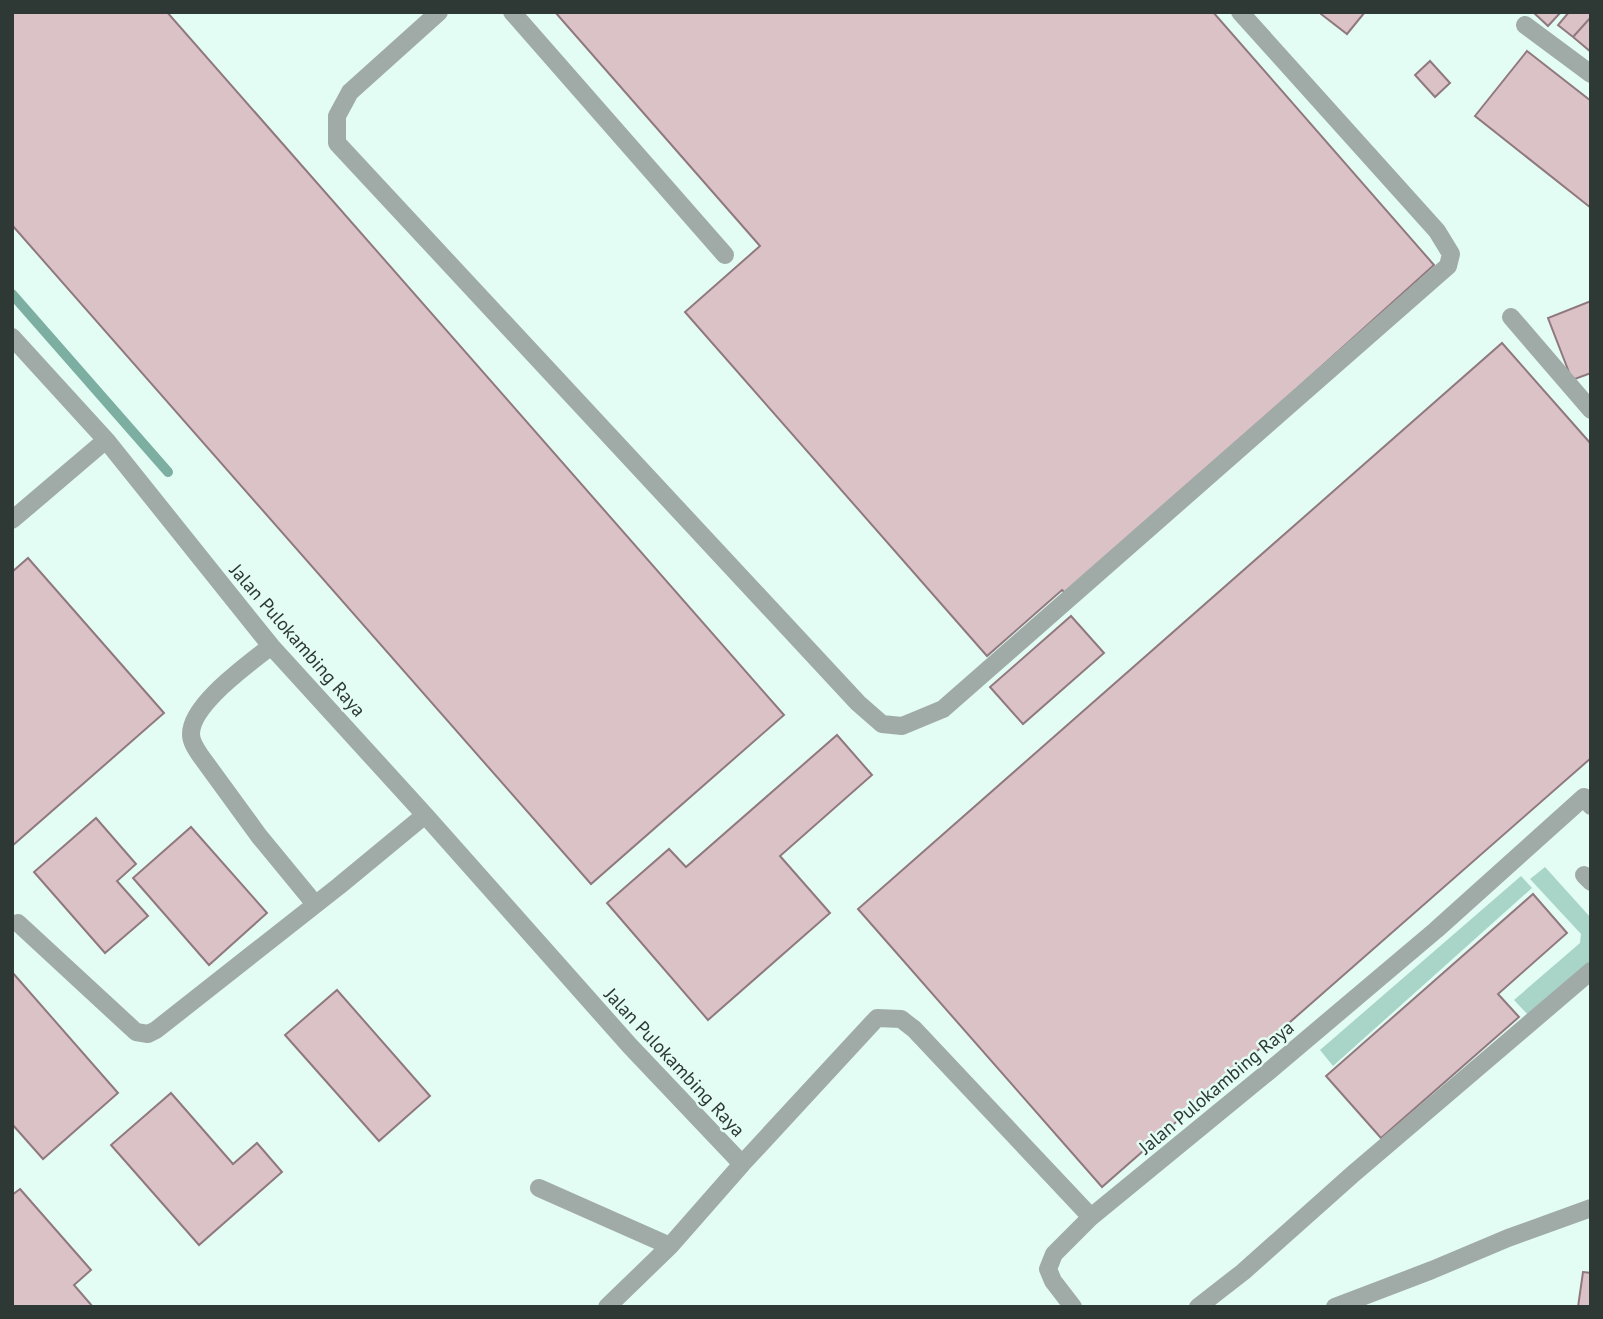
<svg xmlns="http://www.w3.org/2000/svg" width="1603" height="1319" viewBox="0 0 1603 1319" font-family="'PT Sans',sans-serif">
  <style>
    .green { fill: #a8d5c8 }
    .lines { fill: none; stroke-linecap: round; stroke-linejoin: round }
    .stream { stroke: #7cafa1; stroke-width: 10 }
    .building { fill: #dbc2c7; stroke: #90797e; stroke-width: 2 }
    .minor { stroke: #a0aba8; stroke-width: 18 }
    .labels { text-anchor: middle; stroke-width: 5; stroke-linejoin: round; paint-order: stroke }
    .street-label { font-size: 19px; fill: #2e3835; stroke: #e3fdf5 }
  </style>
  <rect width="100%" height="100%" fill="#e3fdf5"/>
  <path class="green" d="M1545 867 1591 918V963L1531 1018 1514 1000 1580 943 1581 934 1530 879Z
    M1521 876 1532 888 1333 1066 1320 1050Z"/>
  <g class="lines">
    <path class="stream" d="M12 294 168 472"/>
  </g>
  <path class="building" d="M12 12H167L784 715 591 884 12 225Z
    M555 12H1213L1434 265 1068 595 1062 590 987 656 685 312 760 246Z
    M1322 12H1365L1347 34 1321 14Z
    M1533 12H1561L1548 26Z
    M1569 12H1591V17L1573 37 1558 25Z
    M1591 17V52L1573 37Z
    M1527 51 1591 101V208L1475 116Z
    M1430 61 1450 83 1435 97 1415 75Z
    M1591 301V373L1572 380 1548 318Z
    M1502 343 1591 444V758L1102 1187 858 909Z
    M28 558 164 713 12 846V572Z
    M1071 616 1104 653 1023 724 990 687Z
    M837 735 872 775 780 856 830 913 708 1020 607 903 669 849 686 867Z
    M96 818 136 864 117 881 148 916 105 953 34 872Z
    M191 827 267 913 209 965 133 878Z
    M1533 894 1567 933 1498 994 1519 1017 1381 1138 1326 1076Z
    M12 972 118 1093 43 1159 12 1124Z
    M337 990 430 1096 379 1141 285 1035Z
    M171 1093 233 1164 257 1143 282 1172 199 1245 111 1145Z
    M20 1189 91 1270 74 1285 93 1307H12V1195Z
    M1583 1272 1591 1273V1307H1578Z"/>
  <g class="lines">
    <path class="minor" d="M439 12 350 92 337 116V143L858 703 882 724 902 726 943 709 1448 266 1451 254 1437 231 1240 12
      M512 12 725 255
      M1525 25 1591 74
      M1511 317 1591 410
      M12 337 106 440 271 646 425 815 630 1046 742 1164 877 1018 901 1019 914 1029 1091 1217 1268 1072 1436 930 1584 797 1591 806
      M12 520 106 440
      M271 646C249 664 191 704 191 734 191 742 196 749 200 755L259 836 315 904
      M1584 875 1591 882
      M18 923 136 1032 148 1034 156 1030 339 886 425 815
      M539 1188 670 1246 742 1164
      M607 1307 670 1246
      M1073 1307 1053 1281 1048 1269 1054 1254 1091 1217
      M1198 1307 1243 1272 1353 1174 1591 971
      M1335 1307 1432 1270 1508 1238 1591 1208"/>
  </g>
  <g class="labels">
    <g class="street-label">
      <text transform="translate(298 640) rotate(49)" y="7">Jalan Pulokambing Raya</text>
      <text transform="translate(675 1062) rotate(47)" y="7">Jalan Pulokambing Raya</text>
      <text transform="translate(1216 1087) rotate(-40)" y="7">Jalan Pulokambing Raya</text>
    </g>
  </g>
  <rect width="1603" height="1319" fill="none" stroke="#2e3835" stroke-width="28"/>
</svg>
